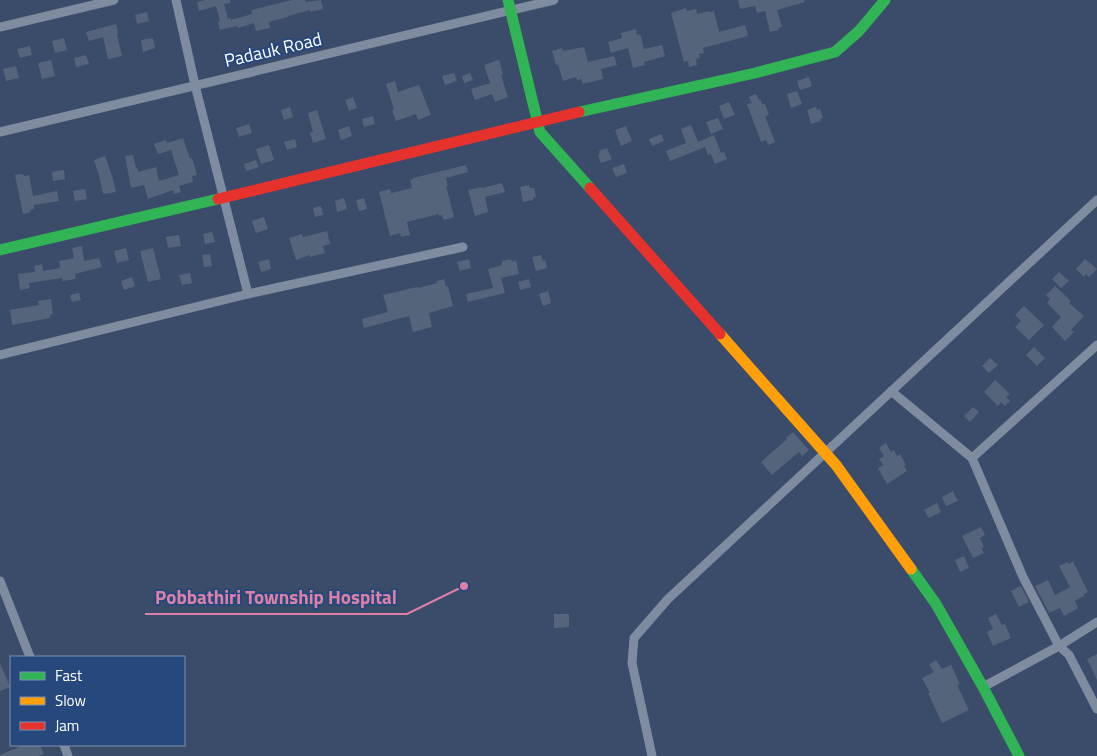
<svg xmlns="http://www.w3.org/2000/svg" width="1097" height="756" viewBox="0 0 1097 756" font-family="'Titillium Web',sans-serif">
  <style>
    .building { fill: #55647b }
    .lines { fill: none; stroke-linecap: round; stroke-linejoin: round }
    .street { stroke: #7f8ca0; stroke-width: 9 }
    .fast { stroke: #30b455; stroke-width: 11 }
    .slow { stroke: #ff9f0a; stroke-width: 11 }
    .jam { stroke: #e5322d; stroke-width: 11 }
    .labels { text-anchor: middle; stroke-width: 4; stroke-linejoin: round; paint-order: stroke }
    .street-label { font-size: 18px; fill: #fff; stroke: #26487d }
    .leader { fill: none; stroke: #dd80a5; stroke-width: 2 }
    .callout-dot { fill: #dd80a5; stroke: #26487d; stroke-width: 2 }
    .callout-label { font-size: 19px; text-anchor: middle; font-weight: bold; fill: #dd80a5; stroke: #26487d; stroke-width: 4; stroke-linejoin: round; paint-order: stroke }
  </style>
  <rect width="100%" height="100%" fill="#3a4c69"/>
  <path class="building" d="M205 0H230V3L224 4 228 19 231 18V20L252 14 251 10 292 0H305L306 2 321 0 323 9 311 12 310 10 288 16V17L269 22 270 28 256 31 254 23 238 28 237 26 220 30 218 21H220L216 6 199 11 197 2Z
    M738 0H804L805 2 777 10 782 27 778 28 779 30 770 32 765 11 757 13 755 6 740 9Z
    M686 8 687 11 696 9 697 14 709 11 710 12 714 11 719 32 745 25 748 36 703 48 704 53 699 54 700 58 696 59 697 65 689 67 688 61 684 62 671 13Z
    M147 12 149 21 137 24 135 15Z
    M116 24 118 33 117 34 122 56 108 59 103 37 89 41 86 32Z
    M636 29 637 35 640 34 644 49 662 45 665 56 644 62 645 65 633 68 628 48 611 53 608 42 622 38 621 33Z
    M64 38 67 50 55 53 52 41Z
    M153 38 155 48 143 52 141 40Z
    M30 46 32 55 20 58 17 49Z
    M584 47 588 62 614 56 617 65 601 69 603 79 583 84 581 79 577 80 576 77 563 81 558 64 556 65 552 51 562 48 563 51Z
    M86 55 89 64 76 67 74 58Z
    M51 60 55 76 42 79 38 63Z
    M499 60 503 74 501 75 508 97 495 102 492 94 475 100 471 89 490 83 484 65Z
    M16 66 19 78 6 81 3 69Z
    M454 73 457 81 445 85 442 76Z
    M470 73 473 80 464 83 462 76Z
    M809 77 812 86 800 90 797 81Z
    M395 81 398 92 419 85 431 115 418 120 416 114 396 121 392 110 394 109 386 84Z
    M797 91 802 104 791 108 787 94Z
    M756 94 759 100 760 99 762 104H765L769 115 765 116 775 142 768 145 766 140 761 142 747 104 752 103 749 97Z
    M353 97 357 108 349 111 345 100Z
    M729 102 735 115 724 119 719 106Z
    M290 107 293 117 284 120 281 110Z
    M816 107 817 110 820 109 823 118 820 119 821 121 811 124 807 110Z
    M317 110 326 139 313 143 310 133 313 132 308 113Z
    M373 116 375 124 364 127 362 119Z
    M718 118 723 129 711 134 706 122Z
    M249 124 252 133 239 137 236 128Z
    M691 125 698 142 714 135 721 153 724 152 727 159 715 164 711 154 708 155 705 147 670 161 666 151 686 143 681 129Z
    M349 126 352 136 341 140 338 130Z
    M626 126 632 141 621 146 615 130Z
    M661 134 664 141 652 146 649 139Z
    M183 138 190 159 192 158 197 175 192 176 193 182 179 186 181 192 174 194 173 190 148 199 144 185 131 188 125 156 133 155 136 168 137 167 138 172 156 167 159 181 179 175 171 150 158 154 154 144 166 140 167 143Z
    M295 139 297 147 287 150 284 142Z
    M269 145 274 160 261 164 256 149Z
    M607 148 612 159 601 163 598 155 600 154 599 151Z
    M105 156 113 179 116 192 103 194 99 175 94 160Z
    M256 160 259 167 246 171 244 164Z
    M624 164 627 173 616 177 612 168Z
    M466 165 468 172 446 178 448 186H446L454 217 444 220 442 215 439 216V214L407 222 410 235 401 237 400 233 390 236 379 192 390 189 391 193 412 188 410 180 413 179V178Z
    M64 170 65 179 53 181 52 172Z
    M23 174 24 176 29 175 33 196 57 191 59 201 34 205V209L30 210 31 212 23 214 15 175Z
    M502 183 505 192 485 197 488 212 475 216 468 190 482 187V188Z
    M529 185 530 188H534L536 197 533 198V200L523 202 520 187Z
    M85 189 87 199 75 201 73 191Z
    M344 198 347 209 337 212 335 201Z
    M364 198 367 209 359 211 356 200Z
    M321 206 323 215 315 217 313 208Z
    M264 217 268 229 256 233 252 221Z
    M327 231 330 244 323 246 325 253 310 257V255L296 260 289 238 302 234 303 237Z
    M212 232 215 242 205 244 203 234Z
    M179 235 181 246 168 248 166 237Z
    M82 246 84 261 99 258 102 267 75 274 76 279 62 281V278L29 283 30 288 20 290 18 274 35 272 34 266 42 264 43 271 60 268 59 261 74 258 72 248Z
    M126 248 129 260 117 263 114 251Z
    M153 248 161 279 148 282 140 251Z
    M210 254 212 266 204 267 202 255Z
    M541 255 543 261 545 260 547 268 536 271 532 257Z
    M269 259 271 269 261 272 258 262Z
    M469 259 471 268 460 271 457 262Z
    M511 259 512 262 516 260 519 274 501 278 505 293 468 302 466 294 493 288 488 269 502 265V261Z
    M1085 259 1097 269 1089 277 1086 274 1084 277 1076 269Z
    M1059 272 1069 281 1061 288 1052 279Z
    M190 273 192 283 182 285 179 275Z
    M132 277 135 286 124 290 121 281Z
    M444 279 446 287 448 286 453 306 429 313 432 327 413 332 409 316 364 328 362 319 388 312 383 295 417 287 418 288 437 283V281Z
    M529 279 531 287 520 290 518 282Z
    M1055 286 1071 301 1069 303 1084 316 1071 330 1074 332 1065 341 1052 327 1061 317 1047 303 1050 299 1046 295Z
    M548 291 551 303 543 306 539 294Z
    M79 293 81 300 72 302 70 295Z
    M51 299 53 314 50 315V318L12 325 10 310 39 305 38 301Z
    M1024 306 1044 325 1029 340 1015 327 1021 321 1015 315Z
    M1034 347 1045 358 1037 366 1026 355Z
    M990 358 998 365 989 373 982 366Z
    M995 380 1010 394 1006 397 1010 401 1005 406 1001 402 998 406 984 392Z
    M973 407 979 412 970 422 964 416Z
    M793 432 809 450 802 456 799 452 772 475 761 462 787 439 786 438Z
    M886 443 891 452 894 450 897 456 900 454 906 465 904 466 907 471 887 484 878 468 883 465 879 459 884 456 879 448Z
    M953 491 958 501 946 506 942 497Z
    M937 503 941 512 929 518 924 510Z
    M981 527 985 535 980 538 984 547 981 548 984 553 973 558 962 536Z
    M964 556 969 568 960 572 955 560Z
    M1073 561 1088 592 1084 594V596L1075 601 1078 608 1064 616 1060 608 1049 613 1035 586 1048 580 1055 595 1070 587 1059 566 1068 562 1069 564Z
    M1021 586 1029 602 1019 607 1011 591Z
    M554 614H569V627L554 628Z
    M996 614 1002 625 1005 624 1011 638 993 646 987 632 993 629 988 618Z
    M1097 654V680L1087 659Z
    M936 660 942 669 951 665 960 684 957 685 969 710 942 723 928 693H930L922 678 934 672 929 665Z
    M0 663 10 687 0 691Z
    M24 745H40L44 754 38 756H0V755Z"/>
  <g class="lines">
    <path class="street" d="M176 0 195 85 248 294
      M0 27 114 0
      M0 132 554 0
      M0 355 248 294 463 247
      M891 391 972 458 1023 577 1059 646 1069 655 1097 709
      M972 458 1097 345
      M0 581 30 657
      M983 687 1059 646 1097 622
      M64 745 68 756
      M652 756 632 663 634 638 668 599 1097 200"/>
    <path class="fast" d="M508 0 540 132 590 188
      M579 112 755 73 835 52 859 31 885 0
      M0 250 218 199
      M911 569 936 604 983 687 1019 756"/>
    <path class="slow" d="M720 334 836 465 911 569"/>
    <path class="jam" d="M590 188 720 334
      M218 199 579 112"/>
  </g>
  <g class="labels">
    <g class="street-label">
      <text transform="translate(273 50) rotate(-13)" y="6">Padauk Road</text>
    </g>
  </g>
  <path class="leader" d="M464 586L407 614H145"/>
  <circle class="callout-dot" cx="464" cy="586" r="5"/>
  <g class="callout-label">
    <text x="276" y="604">Pobbathiri Township Hospital</text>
  </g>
  <rect x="10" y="656" width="175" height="90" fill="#26487d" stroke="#7d91b1"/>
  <rect x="20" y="672" width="25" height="8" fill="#30b455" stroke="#7d91b1"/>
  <text x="55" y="681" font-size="15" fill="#ffffff">Fast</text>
  <rect x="20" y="697" width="25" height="8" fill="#ff9f0a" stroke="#7d91b1"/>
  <text x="55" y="706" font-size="15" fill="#ffffff">Slow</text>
  <rect x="20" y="722" width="25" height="8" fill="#e5322d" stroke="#7d91b1"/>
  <text x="55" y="731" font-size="15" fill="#ffffff">Jam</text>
</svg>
